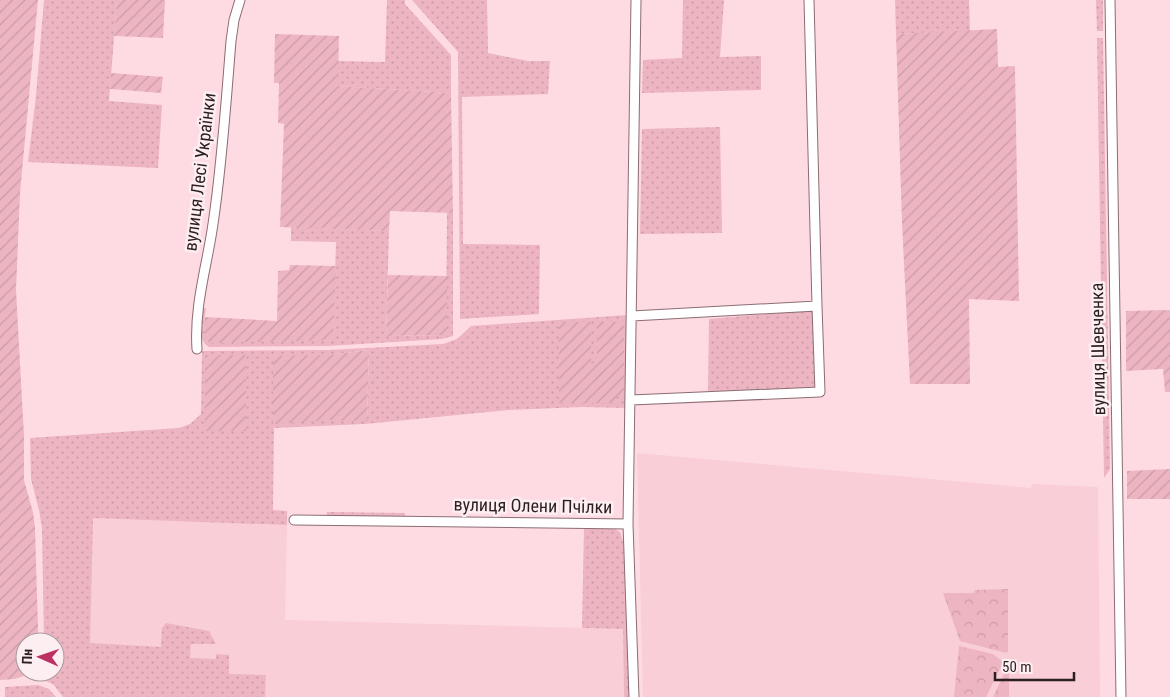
<svg xmlns="http://www.w3.org/2000/svg" width="1170" height="697" viewBox="0 0 1170 697" font-family="'Roboto Condensed',sans-serif">
  <style>
    .built { fill: #f9ced6 }
    .grass { fill: url(#grass-dots); fill-rule: evenodd }
    .forest { fill: url(#forest-crowns) }
    .garden { fill: url(#garden-furrows) }
    .lines { fill: none; stroke-linecap: round; stroke-linejoin: round }
    .minor-casing { stroke: #8b6d73; stroke-width: 11 }
    .minor { stroke: #fff; stroke-width: 9 }
    .labels { text-anchor: middle; stroke-width: 5; stroke-linejoin: round; paint-order: stroke }
    .street-label { font-size: 18px; fill: #2b1f22; stroke: #fdeef1 }
  </style>
  <defs>
    <pattern id="grass-dots" width="8" height="8" patternUnits="userSpaceOnUse" patternTransform="scale(1.25)"><rect width="8" height="8" fill="#edb5c1"/><path d="M2 2h.1M6 6h.1" fill="none" stroke="#cb9ba6" stroke-width="1.8" stroke-linecap="round"/></pattern>
    <pattern id="forest-crowns" width="20" height="18" patternUnits="userSpaceOnUse" patternTransform="scale(1.25)"><rect width="20" height="18" fill="#edb5c1"/><path d="M2 6a3 3 0 1 1 6 0M12 15a3 3 0 1 1 6 0" fill="none" stroke="#cb9ba6"/></pattern>
    <pattern id="garden-furrows" width="10" height="10" patternUnits="userSpaceOnUse" patternTransform="scale(1.25)"><rect width="10" height="10" fill="#edb5c1"/><path d="M-1 1l2-2M0 10L10 0M9 11l2-2" fill="none" stroke="#cb9ba6"/></pattern>
  </defs>
  <rect width="100%" height="100%" fill="#fedbe2"/>
  <path class="built" d="M637 453 1031 488 1032 484 1098 487 1100 697H643Z
    M92 517 287 525 285 620 623 629 624 697H88Z"/>
  <path class="grass" d="M44 0H117L109 101 162 105 158 168 28 162 36 96Z
    M387 0H405V4L451 55V93L338 86V61L385 62Z
    M412 0H487L488 53 528 61H550L548 94 462 97 463 244 540 245 539 314 460 319 458 52Z
    M683 0H724L720 57 761 56V90L642 93 643 60 682 58Z
    M895 0H969L970 31 896 34Z
    M1096 0H1103V31H1097Z
    M1097 38H1103L1110 469 1104 478Z
    M720 127 722 233 640 234 642 129Z
    M447 213H453V336L442 339 328 346 209 347C196 339 201 322 201 308H206L203 330 333 340 336 242 291 241V227L389 231 386 336 446 335Z
    M813 310 815 387 708 392 709 319Z
    M627 315V408L582 407 509 410 365 424 274 428 273 510 287 511V525L93 518 90 643 161 647 162 628 166 623 209 631 216 644H191L190 658 216 659V654L229 655V674L266 675 265 697H63L53 684 41 679 42 672H55V642H44L42 528 39 510 31 479 30 438 179 428 190 424 201 414 202 351 328 350 443 344 457 339 471 326ZM559 322H591V363H597L616 397V403ZM369 350 367 420H330L329 355Z
    M327 512 405 513V519L326 518Z
    M584 527 615 529 620 532 623 541 627 578 630 697H624L623 629 582 628Z
    M38 685 49 689 56 697H5V687Z"/>
  <path class="forest" d="M1008 589V651L1006 653 960 641 943 593H974L975 590Z
    M959 646 993 654 1002 661V665L986 697H954Z
    M1009 663V697H993Z"/>
  <path class="garden" d="M0 0H38L20 193 16 290 24 436V480L33 512 35 528 38 629 37 642H25V672H28C21 680 10 679 0 680Z
    M117 0H165L163 38 114 36Z
    M997 29 998 67 1015 66 1019 301 969 299 970 384H910L902 223 896 34Z
    M275 34 339 36 338 86 451 93 453 213 390 211 389 231 280 227 284 124 278 123 279 83H274Z
    M111 73 163 77 161 93 110 89Z
    M290 265 336 266 333 340 209 343 203 330 205 317 277 321 278 271 289 270Z
    M388 275 447 276V335L386 336Z
    M1170 310V392H1165L1163 369 1126 371V311Z
    M559 322H591V363H597V322H624V397H616V403H559Z
    M369 350 367 421 330 420 273 424V356L329 355Z
    M205 355H246V431H205Z
    M1170 469V499H1127V471Z"/>
  <g class="lines">
    <defs>
      <path id="minor" d="M1110 0 1121 697
        M632 316 817 306 809 0
        M197 349C194 306 207 266 213 224 222 164 226 102 231 41L234 20 240 0
        M631 400 820 392 817 306
        M294 520 628 524
        M634 697 628 524 636 0"/>
    </defs>
    <use href="#minor" class="minor-casing"/>
    <use href="#minor" class="minor"/>
  </g>
  <g class="labels">
    <g class="street-label">
      <text transform="translate(200 172) rotate(-83)" y="6">вулиця Лесі Українки</text>
      <text transform="translate(1098 349) rotate(-91)" y="6">вулиця Шевченка</text>
      <text transform="translate(533 506) rotate(1)" y="6">вулиця Олени Пчілки</text>
    </g>
  </g>
  <g transform="translate(40 657) rotate(272)"><circle r="24" fill="#fdeef1" stroke="#a99b9e"/>
  <path d="M0-4L9 19L0 12L-9 19Z" fill="#bd3062"/>
  <text y="-8" font-size="14" font-weight="bold" text-anchor="middle" fill="#2b1f22">Пн</text>
  </g>
  <path d="M995 672v8h79v-8" fill="none" stroke="#2b1f22" stroke-width="2.5"/>
  <text x="1002" y="672" font-size="15" fill="#2b1f22" stroke="#fdeef1" stroke-width="4" paint-order="stroke">50 m</text>
</svg>
